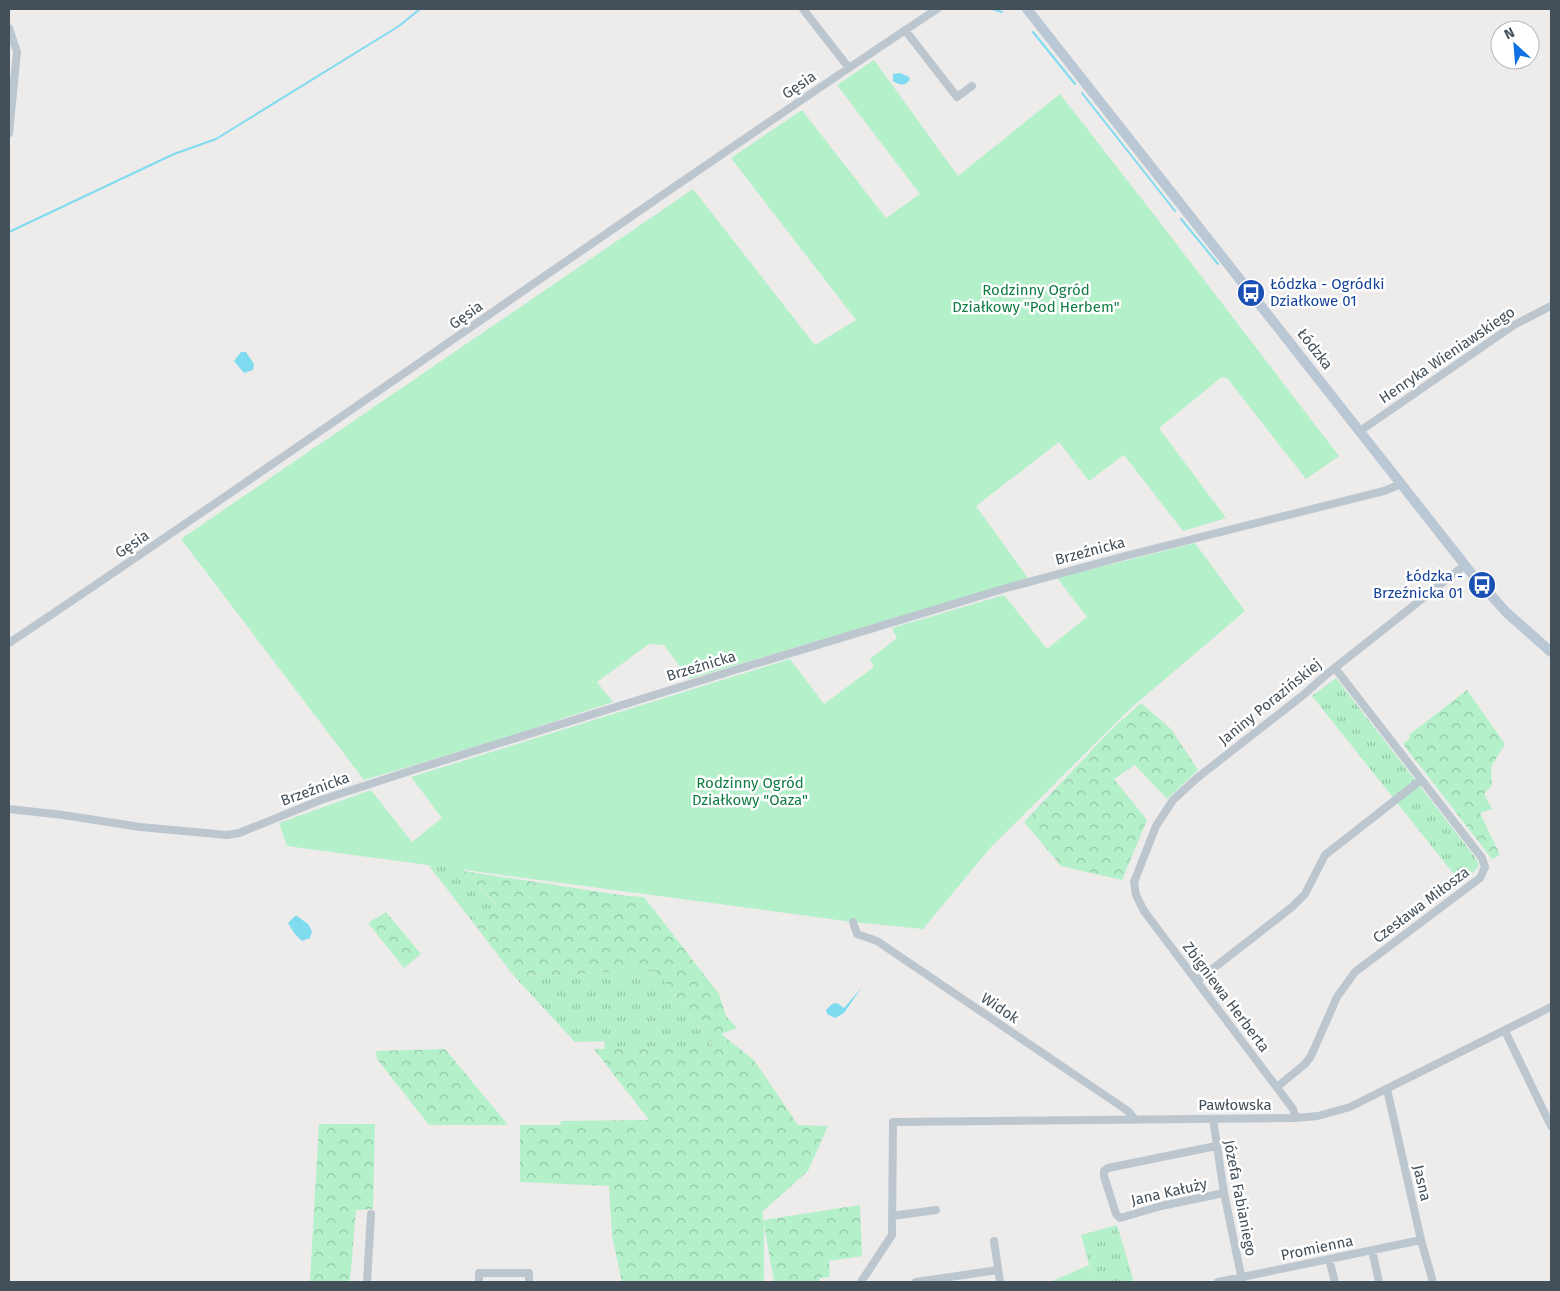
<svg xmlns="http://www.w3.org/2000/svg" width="1560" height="1291" viewBox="0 0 1560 1291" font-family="'Fira Sans',sans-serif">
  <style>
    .grass { fill: url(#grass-tufts) }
    .forest { fill: url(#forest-crowns) }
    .garden { fill: #b4f0ca }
    .water { fill: #7fdbf0 }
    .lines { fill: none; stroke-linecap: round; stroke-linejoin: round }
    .stream { stroke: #7fdbf0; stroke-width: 2 }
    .minor { stroke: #bbc6cf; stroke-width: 8 }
    .secondary { stroke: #bac7d4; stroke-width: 10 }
    .labels { text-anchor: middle; stroke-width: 5; stroke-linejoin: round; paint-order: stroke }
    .street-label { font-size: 15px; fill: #434f59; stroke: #fff }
    .transit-label { font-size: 15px; fill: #164399; stroke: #fff; text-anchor: start }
    .park-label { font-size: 15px; fill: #117d44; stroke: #fff }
  </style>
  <defs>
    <pattern id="grass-tufts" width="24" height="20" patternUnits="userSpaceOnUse" patternTransform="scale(1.25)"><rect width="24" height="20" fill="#b4f0ca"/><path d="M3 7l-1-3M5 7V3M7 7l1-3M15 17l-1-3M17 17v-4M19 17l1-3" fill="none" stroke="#94c5a7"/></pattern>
    <pattern id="forest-crowns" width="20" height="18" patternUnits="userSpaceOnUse" patternTransform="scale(1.25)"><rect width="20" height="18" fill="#b4f0ca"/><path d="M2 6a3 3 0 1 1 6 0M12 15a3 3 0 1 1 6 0" fill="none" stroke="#94c5a7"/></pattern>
  </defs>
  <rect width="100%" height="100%" fill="#eeebeb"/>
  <path class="grass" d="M1336 678 1474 856 1479 864 1477 869 1461 883 1312 696Z
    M431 865 462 869 496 905 472 921 429 866Z
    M654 969 709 1040 713 1048 605 1049 604 1041 575 1042 514 976 566 975Z
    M1117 1225 1134 1282H1094L1081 1235Z"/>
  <path class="forest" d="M1467 690 1505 744 1491 767 1492 785 1484 794 1492 809 1480 813 1500 855 1492 859 1403 744 1410 738 1409 735Z
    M1141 703 1171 729 1198 770 1167 799 1135 765 1114 779 1147 820 1122 880 1061 866 1024 822 1110 731Z
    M463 871 627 896 644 897 719 994 726 1016 737 1028 721 1034 754 1060 798 1125 828 1126 808 1171 763 1211V1220L860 1205 862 1256 829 1261 830 1277 819 1278 820 1282H774L764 1224V1282H622L612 1236 609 1186 520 1182V1125H560L561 1121 649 1120 594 1049 713 1047 709 1040 654 969 566 975 514 976 472 921 496 904Z
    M386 912 421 954 404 968 368 923Z
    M445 1049 508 1125H429L377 1059 376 1051Z
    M319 1124H375L373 1209 356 1210 350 1282H310Z"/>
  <path class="garden" d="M874 60 958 176 1060 94 1162 225 1339 456 1306 479 1227 378 1222 377 1159 428 1226 518 1183 531 1124 455 1089 481 1059 442 976 506 1028 578 689 679 664 645 649 644 597 682 613 702 500 739 364 780 181 539 693 189 815 345 856 320 731 158 802 110 886 218 920 194 837 85Z
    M1195 543 1245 611 1131 708 991 847 923 929 853 922 287 846 279 823 371 790 412 842 442 818 411 777 790 659 824 704 874 667 870 659 897 638 892 628 1004 595 1047 649 1087 617 1057 578Z
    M1089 1265 1094 1282H1050Z"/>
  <path class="water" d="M900 73 909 77 910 79C906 87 899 85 893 81V74Z
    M241 352H246L254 364 253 370 244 373 234 361Z
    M295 916H297L308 924 312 931 310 938 302 941 294 933 288 923Z
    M862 987 844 1013 835 1018 827 1014 826 1010 832 1004 837 1003 844 1008Z"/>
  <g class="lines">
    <path class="stream" d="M992 9 1002 12
      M1033 32 1075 84
      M1082 93 1175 211
      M1181 219 1218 264
      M9 232 174 154 216 139 399 26 420 9"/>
    <path class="minor" d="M803 9 849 68
      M9 28 17 52 9 133
      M905 30 957 97 972 86
      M1360 431 1514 325 1551 306
      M9 643C321 435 625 216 937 9
      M9 809 63 815 140 827 227 835 239 833 321 800 413 770 738 669 1003 589 1125 556 1384 491 1401 484
      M853 922 857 934 877 941 1128 1111 1134 1118
      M1197 981 1292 907 1305 894 1325 855 1421 780
      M1505 1031 1551 1126
      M1277 1087 1305 1064 1311 1056 1337 997 1355 972 1480 878 1485 867 1482 858 1335 668
      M1387 1089 1421 1240 1433 1282
      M1296 1118 1293 1109 1144 911 1136 895 1134 882 1156 826 1173 800 1197 778 1302 696 1327 674 1465 565
      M1213 1119 1224 1193 1242 1280
      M1216 1146 1108 1168 1104 1171V1176L1116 1214 1120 1218 1161 1206 1224 1193
      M892 1216 936 1210
      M994 1241 1000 1282
      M1372 1250 1379 1282
      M1329 1259 1335 1282
      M367 1282 371 1214
      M479 1282V1273H529V1282
      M861 1282 892 1235 893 1122 1296 1118 1318 1116 1350 1107 1551 1007
      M916 1282 998 1270
      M1218 1282 1421 1240"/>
    <path class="secondary" d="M1027 9 1472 574 1506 612 1551 652"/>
  </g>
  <defs>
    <symbol id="bus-disc" viewBox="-11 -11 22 22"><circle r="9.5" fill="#1a4fb4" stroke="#fff"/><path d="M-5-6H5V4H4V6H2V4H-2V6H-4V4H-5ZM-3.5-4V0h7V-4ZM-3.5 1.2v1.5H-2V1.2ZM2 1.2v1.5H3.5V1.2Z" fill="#fff"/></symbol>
  </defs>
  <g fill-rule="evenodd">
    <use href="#bus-disc" x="1235" y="277" width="32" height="32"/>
    <use href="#bus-disc" x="1466" y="569" width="32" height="32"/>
  </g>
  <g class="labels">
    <g class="street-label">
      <text transform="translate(799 85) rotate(-34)" y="5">Gęsia</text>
      <text transform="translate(466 315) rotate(-35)" y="5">Gęsia</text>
      <text transform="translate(1315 349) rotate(52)" y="5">Łódzka</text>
      <text transform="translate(1447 355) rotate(-34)" y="5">Henryka Wieniawskiego</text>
      <text transform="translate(132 544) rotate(-34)" y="5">Gęsia</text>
      <text transform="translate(1090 551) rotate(-15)" y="5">Brzeźnicka</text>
      <text transform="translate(701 666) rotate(-17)" y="5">Brzeźnicka</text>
      <text transform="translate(1270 702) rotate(-39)" y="5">Janiny Porazińskiej</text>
      <text transform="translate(315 789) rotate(-20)" y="5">Brzeźnicka</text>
      <text transform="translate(1421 905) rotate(-37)" y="5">Czesława Miłosza</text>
      <text transform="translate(1226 997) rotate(53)" y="5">Zbigniewa Herberta</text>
      <text transform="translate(1000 1008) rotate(34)" y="5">Widok</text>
      <text x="1235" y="1110">Pawłowska</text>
      <text transform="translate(1422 1183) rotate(77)" y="5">Jasna</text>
      <text transform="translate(1169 1192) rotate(-13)" y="5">Jana Kałuży</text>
      <text transform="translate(1240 1198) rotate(79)" y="5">Józefa Fabianiego</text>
      <text transform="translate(1317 1248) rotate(-12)" y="5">Promienna</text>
    </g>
    <g class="transit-label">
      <text x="1270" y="289">Łódzka - Ogródki<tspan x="1270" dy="17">Działkowe 01</tspan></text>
      <text x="1463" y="581" text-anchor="end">Łódzka -<tspan x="1463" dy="17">Brzeźnicka 01</tspan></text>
    </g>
    <g class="park-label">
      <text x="1036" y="295">Rodzinny Ogród<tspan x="1036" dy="17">Działkowy "Pod Herbem"</tspan></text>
      <text x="750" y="788">Rodzinny Ogród<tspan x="750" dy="17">Działkowy "Oaza"</tspan></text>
    </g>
  </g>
  <rect width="1560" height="1291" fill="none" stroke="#434f59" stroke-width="20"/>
  <g transform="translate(1515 45) rotate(334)"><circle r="24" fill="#ffffff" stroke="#b4b9bd"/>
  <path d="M0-4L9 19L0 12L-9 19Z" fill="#0e71e5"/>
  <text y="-8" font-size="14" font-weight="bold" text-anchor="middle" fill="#434f59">N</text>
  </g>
</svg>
